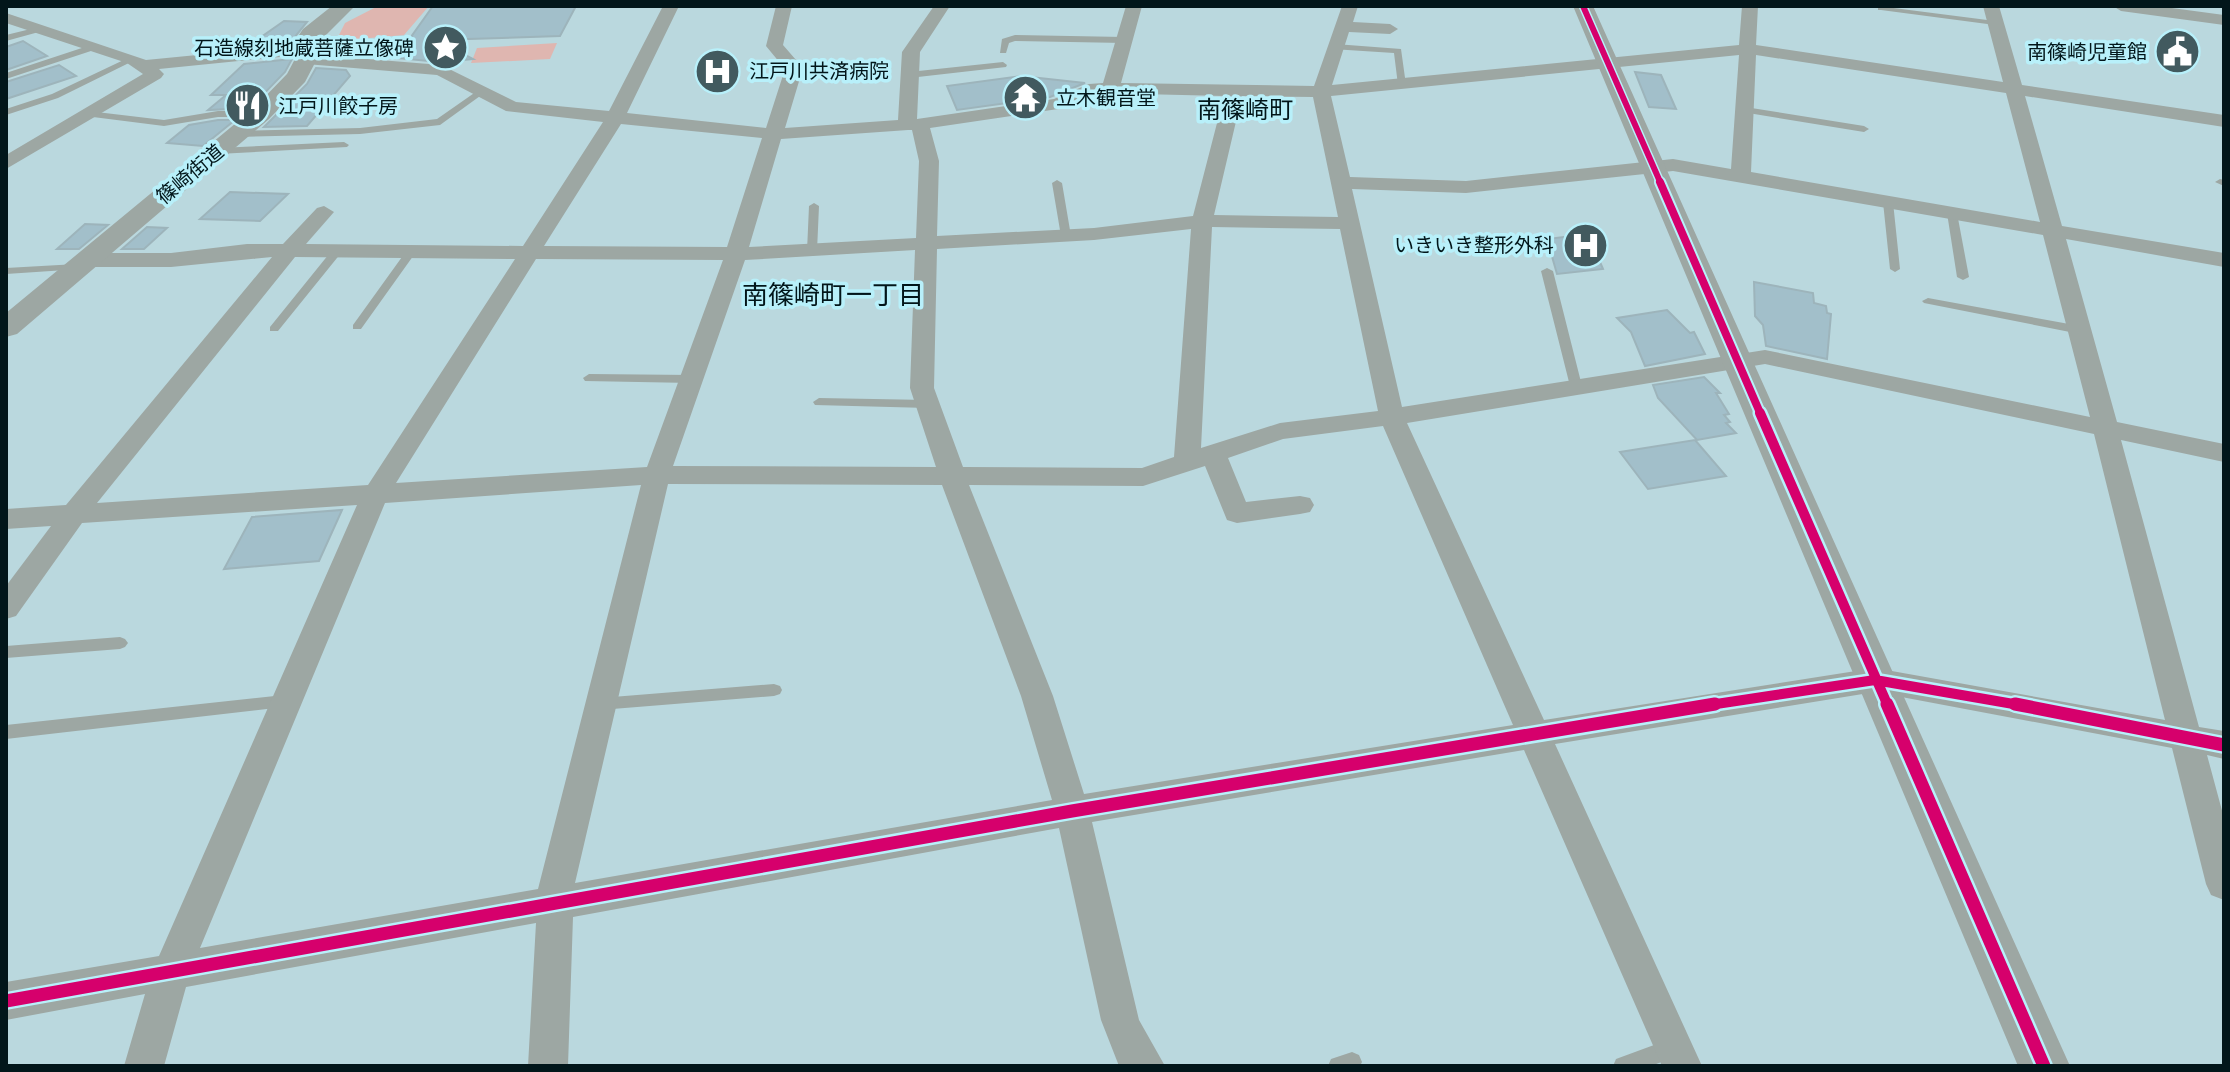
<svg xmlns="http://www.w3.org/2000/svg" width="2230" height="1072" viewBox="0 0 2230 1072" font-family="Poppins,'Noto Sans JP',sans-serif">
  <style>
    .green { fill: #dfb6b0 }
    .building { fill: #a2bfca; stroke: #9db4bb; stroke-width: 2 }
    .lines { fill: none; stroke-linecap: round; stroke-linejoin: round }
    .service { fill: #9da7a3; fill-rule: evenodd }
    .minor { fill: #9da7a3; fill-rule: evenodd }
    .tertiary { fill: #9da7a3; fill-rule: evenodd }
    .cycleway-far3-casing { stroke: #b8f0fa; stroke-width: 9 }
    .cycleway-far2-casing { stroke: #b8f0fa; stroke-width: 12 }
    .cycleway-far1-casing { stroke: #b8f0fa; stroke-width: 15 }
    .cycleway-casing { stroke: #b8f0fa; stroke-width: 18 }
    .cycleway-far3 { stroke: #d6006c; stroke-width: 6 }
    .cycleway-far2 { stroke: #d6006c; stroke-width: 8 }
    .cycleway-far1 { stroke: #d6006c; stroke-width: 10 }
    .cycleway { stroke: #d6006c; stroke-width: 13 }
    .labels { text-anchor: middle; stroke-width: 7; stroke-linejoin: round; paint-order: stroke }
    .far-poi-label { font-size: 20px; fill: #02161a; stroke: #b8f0fa; text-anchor: end }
    .far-street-label { font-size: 20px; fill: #02161a; stroke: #b8f0fa }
    .far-quarter-label { font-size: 24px; fill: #02161a; stroke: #b8f0fa }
    .neighbourhood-label { font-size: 26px; fill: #02161a; stroke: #b8f0fa }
  </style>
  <rect width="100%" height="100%" fill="#bad8de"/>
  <path class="green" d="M378 6H429L404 35 336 41 345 23Z
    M557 43 550 59 471 63 477 48Z"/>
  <path class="building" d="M433 6H576L560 36 437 40 473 59 440 62 396 58Z
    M284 21 307 22 290 43 247 47Z
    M23 41 47 56 6 70V47Z
    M292 59 285 72 250 108 208 110 226 95H211L244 64Z
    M59 65 76 76 6 99V82Z
    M316 68 346 70 350 76 307 126 264 127 307 84Z
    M1635 72 1661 75 1676 109 1649 107Z
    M1021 76 1085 83 1050 97 957 110 947 86Z
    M218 120H235L203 146 167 143 189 125Z
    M230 192 288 194 260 221 200 219Z
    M85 224 108 225 79 249H57Z
    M147 227 167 228 144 249H122Z
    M1588 234 1603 269 1557 274 1547 239Z
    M1754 282 1813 293 1814 303 1826 306 1827 313 1831 314 1827 359 1766 346 1763 325 1755 316Z
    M1667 310 1690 333 1694 332 1705 354 1645 366 1631 332 1617 318Z
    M1704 377 1720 393H1716L1729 414 1724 415 1730 422 1726 423 1736 433 1697 440 1658 398 1653 385Z
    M1695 440 1726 476 1648 489 1620 452Z
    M342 510 319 561 224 569 252 517Z"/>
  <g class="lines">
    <path class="service" d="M1878 6 1995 21 1999 23 1995 25 1881 10H1878Z
      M43 26 47 28 46 30 6 41V35Z
      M1015 35 1124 37 1128 40 1124 43 1015 41 1009 43 1006 53H1000L1002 39Z
      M383 39 386 40V44L300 53 296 50 300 47Z
      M94 44 98 47 97 49 6 79V73Z
      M1335 44 1401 49 1406 85 1402 88 1398 85 1394 53 1332 49 1331 47Z
      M130 57 137 59 58 98 6 115V109L52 94Z
      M1003 62 1007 65 1006 67 909 78 905 75 909 72Z
      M480 89 487 91 440 125 360 134 237 137 232 134 237 131 360 128 437 119Z
      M1745 107 1864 126 1869 129 1864 132 1742 112V108Z
      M88 111 164 120 218 111H261L266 114 261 117H218L164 126 85 116 83 114Z
      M344 142 349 145 347 147 218 154 213 151 218 148Z
      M2220 179 2224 180V186L2215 182Z
      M1057 180 1062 183 1071 236 1066 239 1061 236 1052 183Z
      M1888 199 1893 202 1900 269 1895 272 1890 269 1883 202Z
      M814 203 819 206 817 251 812 254 807 251 809 206Z
      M1952 210 1957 213 1969 277 1963 280 1957 277 1947 213Z
      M337 248 342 251 341 253 278 331H270V327L333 249Z
      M411 249 416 252 361 329H353V325L407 250Z
      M77 264 81 265V269L6 274V268Z
      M1547 268 1553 271 1582 386 1576 390 1570 386 1541 271Z
      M1928 298 2080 326 2086 330 2080 334 1924 303 1922 301Z
      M589 374 692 375 698 379 692 383 585 381 583 378Z
      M819 398 928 400 934 404 928 408 815 405 813 402Z
      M120 637 125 639 128 643 125 647 120 649 6 658V646Z
      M774 684 780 686 782 690 780 694 774 696 600 710 594 709 592 704 594 699 600 698Z
      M284 695 290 697 292 701 290 705 284 707 6 739V725Z
      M1673 1038 1680 1041 1683 1048 1680 1055 1651 1066H1613L1616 1059Z
      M1352 1052 1359 1055 1362 1062 1360 1066H1328L1331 1059Z"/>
    <path class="minor" d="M663 6H679L627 113 766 128 785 69 766 46 776 6H792L783 45 803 68 785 128 898 120 902 52 934 6H950L920 52 917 119 1054 99 1089 84 1103 83 1126 6H1142L1121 83 1314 86 1342 6H1358L1353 22 1390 24 1398 29 1390 34 1349 32 1332 85 1739 45 1742 6H1758L1756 45 2003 82 1983 6H1999L2022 85 2224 115V127L2025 96 2062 226 2224 253V267L2066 239 2117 422 2224 444V462L2121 440 2199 727 2224 731V759L2207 755 2224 818V900L2211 895 2206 884 2172 748 1875 692 1555 744 1702 1066H1662L1524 750 1092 822 1139 1020 1165 1066H1119L1101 1020 1059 828 573 917 568 1066H528L536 923 186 987 164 1066H124L145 994 6 1020V982L159 956 357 505 82 523 16 616 6 619V586L51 526 6 529V509L66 505 272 257 171 267H90L79 260 90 253H171L247 244H283L317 208 324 206 334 212 306 244 523 246 603 122 506 111 437 75 306 64 297 59 306 54 441 65 516 102 609 111ZM1739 55 1731 169 1673 159 1466 181 1350 177 1331 96ZM1756 55 2006 93 2040 222 1751 172ZM1098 93 1224 96 1193 216 1094 228 937 236 939 161 930 128 1058 109ZM1242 96 1313 97 1338 217 1214 215ZM621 124 762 138 727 247 544 246ZM908 130H912L919 161 916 238 749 247 781 139ZM1673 171 2043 235 2090 417 1765 350 1402 407 1352 189 1466 193ZM1212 227 1340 229 1378 411 1280 423 1201 448ZM1191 229 1174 457 1142 468 963 467 934 388 937 249 1094 240ZM915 250 910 388 936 467 673 466 745 260ZM295 257 515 259 368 485 97 503ZM536 259 723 260 647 467 396 483ZM1765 364 2094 434 2165 720 1875 668 1544 720 1407 423ZM1383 426 1513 725 1084 794 1053 696 969 485 1143 486 1205 466 1227 520 1237 523 1300 514 1310 512 1314 505 1310 498 1300 496 1246 502 1228 458 1283 439ZM668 484 942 485 1021 696 1052 800 575 883ZM641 485 538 889 200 948 385 503Z
      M2113 6H2157L2224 15V25L2121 11Z
      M6 13 146 60 300 45 309 50 300 55 159 69 164 74 161 78 6 169V155L143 74 127 63 6 23Z"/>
    <path class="tertiary" d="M332 6H355L311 50 317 59 305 82 269 119 17 334 6 337V313L253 109 287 74 295 59 289 50 303 29Z
      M1573 6H1593L2070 1066H2018Z"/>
    <defs>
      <path id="cycleway-far3" d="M1583 6 1661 184"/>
      <path id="cycleway-far2" d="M1660 182 1761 415"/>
      <path id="cycleway-far1" d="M1760 413 1888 706
        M1703 706 1875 680 2025 706"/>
      <path id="cycleway" d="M1887 704 2044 1066
        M2015 704 2224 745
        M6 1001 1072 811 1715 704"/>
    </defs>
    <use href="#cycleway-far3" class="cycleway-far3-casing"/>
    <use href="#cycleway-far2" class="cycleway-far2-casing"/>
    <use href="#cycleway-far1" class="cycleway-far1-casing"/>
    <use href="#cycleway" class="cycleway-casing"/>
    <use href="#cycleway-far3" class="cycleway-far3"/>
    <use href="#cycleway-far2" class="cycleway-far2"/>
    <use href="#cycleway-far1" class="cycleway-far1"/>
    <use href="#cycleway" class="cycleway"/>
  </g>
  <defs>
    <symbol id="sight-disc" viewBox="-11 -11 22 22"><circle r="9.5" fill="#425a5f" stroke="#b8f0fa"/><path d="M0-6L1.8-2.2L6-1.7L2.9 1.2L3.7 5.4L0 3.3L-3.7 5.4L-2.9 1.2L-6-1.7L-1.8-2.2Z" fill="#fff"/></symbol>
    <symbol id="civic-disc" viewBox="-11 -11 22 22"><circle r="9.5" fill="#425a5f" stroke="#b8f0fa"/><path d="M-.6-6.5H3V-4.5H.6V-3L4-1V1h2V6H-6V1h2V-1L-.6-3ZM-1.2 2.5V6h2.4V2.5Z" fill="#fff"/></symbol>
    <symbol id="hospital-disc" viewBox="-11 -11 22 22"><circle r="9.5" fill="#425a5f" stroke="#b8f0fa"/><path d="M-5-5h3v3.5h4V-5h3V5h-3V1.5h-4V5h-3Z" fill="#fff"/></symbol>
    <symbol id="temple-disc" viewBox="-11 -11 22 22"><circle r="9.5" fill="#425a5f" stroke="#b8f0fa"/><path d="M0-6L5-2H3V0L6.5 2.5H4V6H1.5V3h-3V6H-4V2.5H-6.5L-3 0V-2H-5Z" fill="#fff"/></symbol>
    <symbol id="restaurant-disc" viewBox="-11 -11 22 22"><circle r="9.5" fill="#425a5f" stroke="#b8f0fa"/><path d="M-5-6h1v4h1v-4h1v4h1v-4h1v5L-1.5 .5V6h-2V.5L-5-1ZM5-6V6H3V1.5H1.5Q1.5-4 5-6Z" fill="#fff"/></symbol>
  </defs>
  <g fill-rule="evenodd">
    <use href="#sight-disc" x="420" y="22" width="51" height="51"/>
    <use href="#civic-disc" x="2152" y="26" width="51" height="51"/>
    <use href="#hospital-disc" x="692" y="46" width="51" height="51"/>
    <use href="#temple-disc" x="1000" y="72" width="51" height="51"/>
    <use href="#restaurant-disc" x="222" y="80" width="51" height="51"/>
    <use href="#hospital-disc" x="1560" y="220" width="51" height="51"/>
  </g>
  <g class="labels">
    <g class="far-poi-label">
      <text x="414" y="55">石造線刻地蔵菩薩立像碑</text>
      <text x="2147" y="59">南篠崎児童館</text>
      <text x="749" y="78" text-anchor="start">江戸川共済病院</text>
      <text x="1056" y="105" text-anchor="start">立木観音堂</text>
      <text x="278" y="113" text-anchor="start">江戸川餃子房</text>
      <text x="1554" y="252">いきいき整形外科</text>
    </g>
    <g class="far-street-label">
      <text transform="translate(190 174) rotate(-40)" y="7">篠崎街道</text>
    </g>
    <g class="far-quarter-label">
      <text x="1245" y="118">南篠崎町</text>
    </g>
    <g class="neighbourhood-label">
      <text x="833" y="304">南篠崎町一丁目</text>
    </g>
  </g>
  <rect width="2230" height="1072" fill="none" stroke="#02161a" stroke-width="16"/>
</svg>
